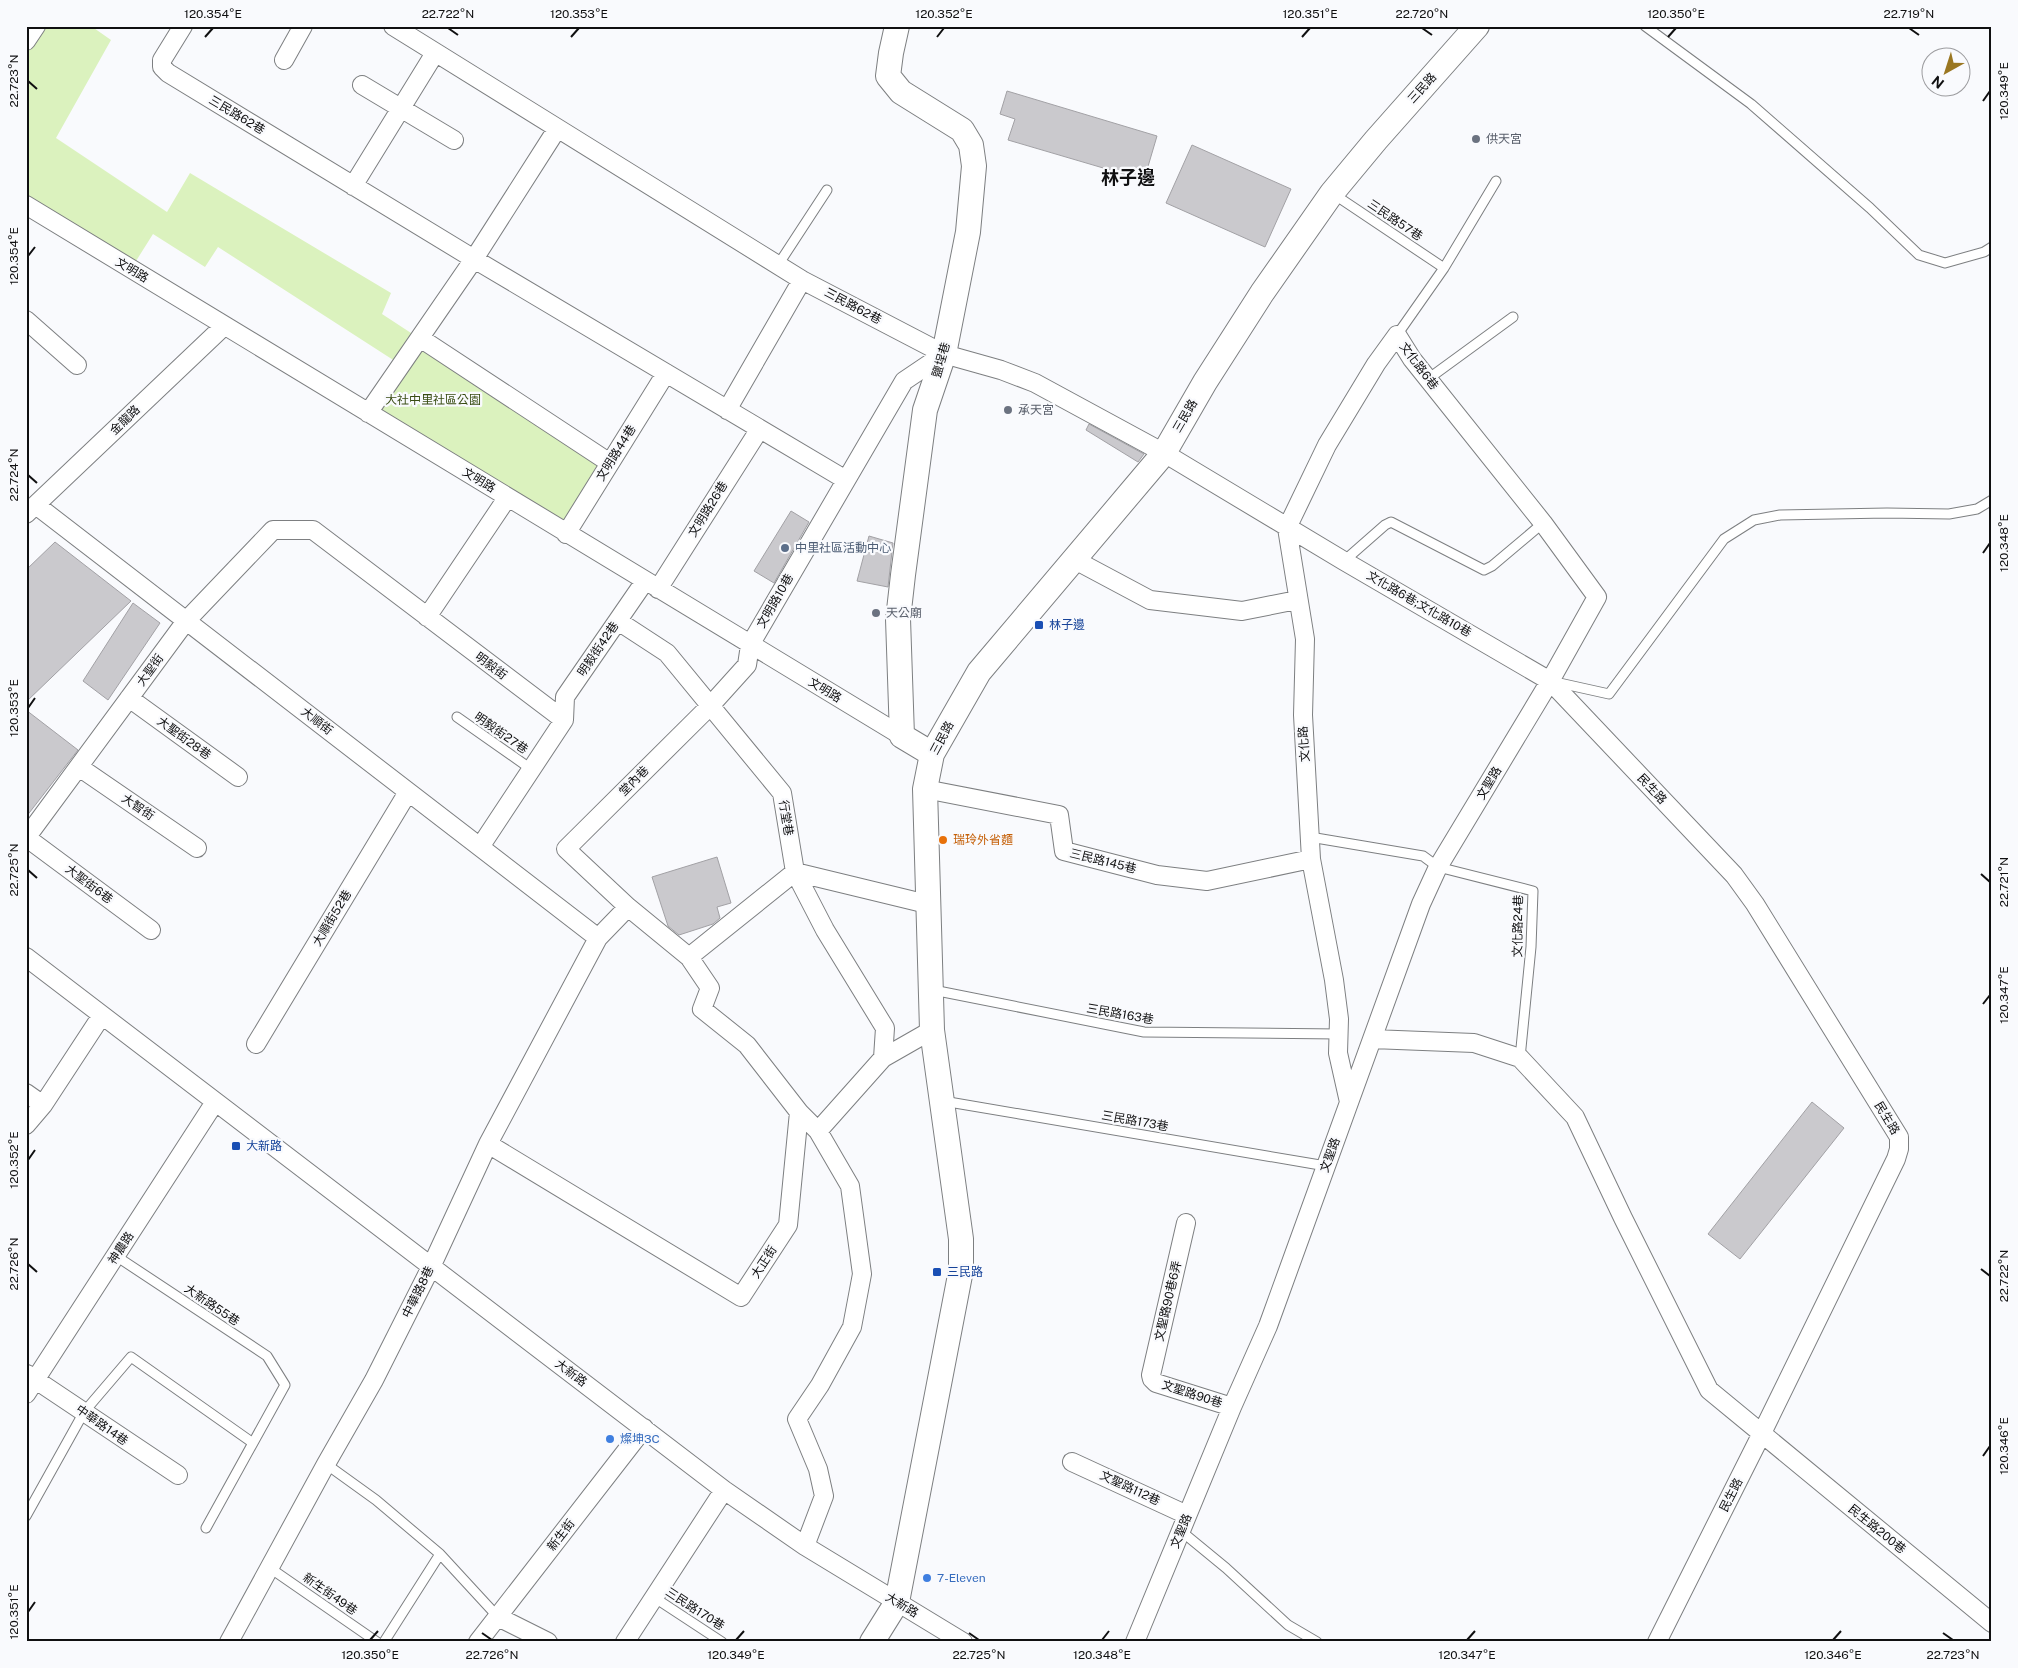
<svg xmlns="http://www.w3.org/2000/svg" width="2018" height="1668" viewBox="0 0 2018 1668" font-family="'Public Sans','Noto Sans TC',sans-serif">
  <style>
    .park { fill: #dbf2be }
    .building { fill: #cac9cd; stroke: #a2a1a5 }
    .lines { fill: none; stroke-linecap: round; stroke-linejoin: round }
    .lane-casing { stroke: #7d7f81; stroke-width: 11 }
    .street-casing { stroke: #7d7f81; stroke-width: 20 }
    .secondary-casing { stroke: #7d7f81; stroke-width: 26 }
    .lane { stroke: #fff; stroke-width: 9 }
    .street { stroke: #fff; stroke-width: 18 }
    .secondary { stroke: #fff; stroke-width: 24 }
    .ticks { fill: none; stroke: #101011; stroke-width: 2 }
    .worship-dot { fill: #6b7280; stroke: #f9fafd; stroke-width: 2 }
    .service-dot { fill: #5c6f8a; stroke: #f9fafd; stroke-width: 2 }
    .transit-dot { fill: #1a4fb4; stroke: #f9fafd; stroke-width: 2 }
    .food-dot { fill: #e8710a; stroke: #f9fafd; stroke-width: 2 }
    .shop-dot { fill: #3f7fe0; stroke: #f9fafd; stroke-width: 2 }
    .labels { text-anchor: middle; stroke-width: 4.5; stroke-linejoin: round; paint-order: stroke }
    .street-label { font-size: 12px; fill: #101011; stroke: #f9fafd }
    .worship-label { font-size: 12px; fill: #5b616d; stroke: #f9fafd; text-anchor: start }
    .park-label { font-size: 12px; fill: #384c12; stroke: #f9fafd }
    .service-label { font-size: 12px; fill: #4e5e75; stroke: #f9fafd; text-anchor: start }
    .transit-label { font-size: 12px; fill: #164399; stroke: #f9fafd; text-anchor: start }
    .food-label { font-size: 12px; fill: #c56008; stroke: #f9fafd; text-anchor: start }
    .shop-label { font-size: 12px; fill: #366cbe; stroke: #f9fafd; text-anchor: start }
    .district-label { font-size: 18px; font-weight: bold; fill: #101011; stroke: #f9fafd }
    .neatline { fill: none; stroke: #101011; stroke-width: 2 }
    .ticks-label { font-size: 12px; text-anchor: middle; fill: #101011 }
  </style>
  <rect width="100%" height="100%" fill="#f9fafd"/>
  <path class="park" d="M36 26H91L111 40 56 138 167 212 190 173 391 293 382 314 610 463 566 534 368 413 401 365 218 247 205 267 153 234 131 269 26 206V41Z"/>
  <path class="building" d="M1007 91 1157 136 1144 180 1008 140 1015 119 1000 114Z
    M1192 145 1291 189 1265 247 1166 203Z
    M1089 424 1144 454 1138 462 1086 430Z
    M791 511 809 522 774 583 754 571Z
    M869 536 893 543 888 587 857 581Z
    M55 542 131 601 26 702V570Z
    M133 603 160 623 108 700 83 681Z
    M26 710 78 750 26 817Z
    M717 857 731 903 717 907 720 918 713 924 679 935 668 926 652 877Z
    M1812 1102 1844 1128 1740 1259 1708 1234Z"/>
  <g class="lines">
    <defs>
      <path id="lane" d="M1645 26 1751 104 1870 208 1919 255 1945 263 1984 252 1992 247
        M1332 193 1444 268
        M778 265 827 190
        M1397 335 1444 268 1496 181
        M1428 379 1513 317
        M1344 561 1385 525 1391 522 1484 570 1492 566 1543 523
        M1555 682 1609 694 1724 539 1754 520 1780 515 1887 513 1949 514 1977 509 1992 500
        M457 717 531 769
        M1310 837 1423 856 1438 867 1533 891 1531 947 1520 1058
        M933 990 1144 1032 1339 1034
        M943 1101 1326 1166
        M116 1256 267 1356 285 1385 206 1528
        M326 1464 376 1500 440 1554 498 1617
        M26 1516 84 1412 131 1357 253 1443
        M1181 1531 1226 1568 1288 1625 1317 1642
        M270 1568 377 1642
        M655 1598 722 1642
        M384 1642 440 1554"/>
      <path id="street" d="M183 26 162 60V67L168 73 474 259 846 480
        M393 26 802 280 944 354 1001 370 1035 383 1164 453 1344 561 1550 681 1734 875 1755 904 1899 1137V1149L1896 1159 1761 1435 1657 1642
        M26 41 36 26
        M284 60 303 26
        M362 85 454 140
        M353 186 435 53
        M26 205 902 736
        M26 320 77 365
        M420 338 610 463
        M727 410 802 280
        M368 413 474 259 557 129
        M36 505 598 938
        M26 514 224 326
        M1287 528 1305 639 1303 715 1311 859 1334 980 1339 1019 1338 1053 1349 1102
        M566 534 666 373
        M1075 560 1150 600 1242 611 1297 600
        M658 589 759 430
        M427 617 507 498
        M618 621 667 653 782 793 795 872 825 930 885 1028 883 1058
        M129 698 238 777
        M564 720 565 697 645 581
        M79 767 197 848
        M925 789 1059 815 1064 851 1157 875 1207 881 1311 859
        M26 838 186 621 273 530H313L564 720 480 847
        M27 838 151 930
        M628 907 566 849 710 706 747 665 750 645 904 381 944 354
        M26 957 724 1490 805 1546 963 1642
        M689 957 795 872 927 904
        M1372 1039 1474 1043 1520 1058 1575 1117 1623 1218 1709 1390 1992 1623
        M256 1044 408 792
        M26 1093 43 1105
        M26 1125 43 1105 102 1015
        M488 1144 741 1297 788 1225 799 1112 818 1131 883 1058 932 1030
        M1186 1223 1151 1375 1152 1379 1156 1383 1232 1407
        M27 1374 178 1475
        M26 1394 215 1102
        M1072 1462 1187 1515
        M805 1546 824 1496 818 1469 797 1419 820 1385 852 1327 862 1274 850 1186 818 1131
        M498 1617 548 1642
        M229 1642 326 1464 374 1380 431 1267 488 1144 598 938 628 907 689 957 710 988 702 1009 747 1045 799 1112
        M478 1642 644 1428
        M625 1642 724 1490
        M1135 1642 1232 1407 1268 1326 1421 904 1438 867 1550 681 1597 597 1543 523 1412 359 1397 335 1376 364 1327 445 1287 528"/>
      <path id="secondary" d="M897 26 891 53 888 76 901 92 962 130 971 145 974 166 968 232 944 354 925 410 903 575 898 619 902 736 932 754
        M872 1642 897 1602 961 1270V1239L932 1030 925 789 932 754 979 672 1164 453 1205 382 1262 293 1332 193 1376 140 1477 26"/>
    </defs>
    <use href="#lane" class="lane-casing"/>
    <use href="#street" class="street-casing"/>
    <use href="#secondary" class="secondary-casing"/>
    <use href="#lane" class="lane"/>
    <use href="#street" class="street"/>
    <use href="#secondary" class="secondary"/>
  </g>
  <path class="ticks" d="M448 28 458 35M1422 28 1432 35M1909 28 1919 35M205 37 213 28M571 37 579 28M937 37 944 28M1302 37 1310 28M1668 37 1676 28M28 81 37 89M1983 101 1990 91M28 256 35 247M28 475 37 483M1983 553 1990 543M28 708 35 698M28 870 37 878M1981 874 1990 882M1983 1004 1990 995M28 1160 35 1150M28 1264 37 1272M1981 1269 1990 1276M1983 1456 1990 1446M28 1612 35 1602M482 1633 492 1640M969 1633 979 1640M1943 1633 1953 1640M370 1640 378 1631M736 1640 744 1631M1102 1640 1109 1631M1467 1640 1475 1631M1833 1640 1841 1631"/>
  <g class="worship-dot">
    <circle cx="1476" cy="139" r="5"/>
    <circle cx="1008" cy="410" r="5"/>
    <circle cx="876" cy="613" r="5"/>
  </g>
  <circle class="service-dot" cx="785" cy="548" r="5"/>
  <g class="transit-dot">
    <rect x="1034" y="620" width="10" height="10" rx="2.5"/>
    <rect x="231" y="1141" width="10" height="10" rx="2.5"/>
    <rect x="932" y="1267" width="10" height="10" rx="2.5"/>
  </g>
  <circle class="food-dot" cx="943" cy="840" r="5"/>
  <g class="shop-dot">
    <circle cx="610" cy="1439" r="5"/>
    <circle cx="927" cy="1578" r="5"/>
  </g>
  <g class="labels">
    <g class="street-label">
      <text transform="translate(1422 88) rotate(-48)" y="4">三民路</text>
      <text transform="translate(237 115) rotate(31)" y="4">三民路62巷</text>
      <text transform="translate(1395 220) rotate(34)" y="4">三民路57巷</text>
      <text transform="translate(132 270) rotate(31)" y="4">文明路</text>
      <text transform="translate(853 306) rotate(28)" y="4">三民路62巷</text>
      <text transform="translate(941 360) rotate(-74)" y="4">鹽埕巷</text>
      <text transform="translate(1419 366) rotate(53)" y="4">文化路6巷</text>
      <text transform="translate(1185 416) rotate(-60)" y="4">三民路</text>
      <text transform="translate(125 420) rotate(-44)" y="4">金龍路</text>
      <text transform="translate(616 453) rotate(-58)" y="4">文明路44巷</text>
      <text transform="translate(479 480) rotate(31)" y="4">文明路</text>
      <text transform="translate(708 509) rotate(-58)" y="4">文明路26巷</text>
      <text transform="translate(775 601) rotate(-60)" y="4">文明路10巷</text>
      <text transform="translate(1419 604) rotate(30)" y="4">文化路6巷;文化路10巷</text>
      <text transform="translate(598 649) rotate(-56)" y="4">明毅街42巷</text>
      <text transform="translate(491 666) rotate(37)" y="4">明毅街</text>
      <text transform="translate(150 670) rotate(-54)" y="4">大聖街</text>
      <text transform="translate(825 690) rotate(31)" y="4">文明路</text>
      <text transform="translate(317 721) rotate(38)" y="4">大順街</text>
      <text transform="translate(501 733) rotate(35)" y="4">明毅街27巷</text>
      <text transform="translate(184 738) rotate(36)" y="4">大聖街28巷</text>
      <text transform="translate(942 738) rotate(-62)" y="4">三民路</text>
      <text transform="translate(1304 744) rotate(-94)" y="4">文化路</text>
      <text transform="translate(634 781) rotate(-45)" y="4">堂內巷</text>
      <text transform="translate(1489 783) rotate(-59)" y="4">文聖路</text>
      <text transform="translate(1652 789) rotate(47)" y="4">民生路</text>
      <text transform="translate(138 807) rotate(34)" y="4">大智街</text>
      <text transform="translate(786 818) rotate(81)" y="4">行堂巷</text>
      <text transform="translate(1103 861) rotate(14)" y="4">三民路145巷</text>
      <text transform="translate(89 884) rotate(37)" y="4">大聖街6巷</text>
      <text transform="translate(332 918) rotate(-59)" y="4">大順街52巷</text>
      <text transform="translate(1518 926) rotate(-89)" y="4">文化路24巷</text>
      <text transform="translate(1120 1014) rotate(10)" y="4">三民路163巷</text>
      <text transform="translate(1887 1118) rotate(59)" y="4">民生路</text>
      <text transform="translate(1135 1121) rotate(10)" y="4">三民路173巷</text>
      <text transform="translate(1330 1155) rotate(-70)" y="4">文聖路</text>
      <text transform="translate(121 1248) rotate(-57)" y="4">神農路</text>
      <text transform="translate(764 1262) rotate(-57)" y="4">大正街</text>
      <text transform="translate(418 1292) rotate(-64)" y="4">中華路8巷</text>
      <text transform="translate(1168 1301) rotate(-77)" y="4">文聖路90巷6弄</text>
      <text transform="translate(212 1305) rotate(34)" y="4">大新路55巷</text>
      <text transform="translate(571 1373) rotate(37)" y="4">大新路</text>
      <text transform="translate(1192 1394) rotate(18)" y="4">文聖路90巷</text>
      <text transform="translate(102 1425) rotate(35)" y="4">中華路14巷</text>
      <text transform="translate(1130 1488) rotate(25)" y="4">文聖路112巷</text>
      <text transform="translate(1731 1495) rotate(-63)" y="4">民生路</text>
      <text transform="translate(1877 1529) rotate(39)" y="4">民生路200巷</text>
      <text transform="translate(1181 1531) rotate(-67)" y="4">文聖路</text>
      <text transform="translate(561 1535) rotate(-52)" y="4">新生街</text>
      <text transform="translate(330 1594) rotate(35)" y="4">新生街49巷</text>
      <text transform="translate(902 1605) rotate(31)" y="4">大新路</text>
      <text transform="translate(695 1609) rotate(33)" y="4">三民路170巷</text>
    </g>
    <g class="worship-label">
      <text x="1486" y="143">供天宮</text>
      <text x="1018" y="414">承天宮</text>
      <text x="886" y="617">天公廟</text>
    </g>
    <g class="park-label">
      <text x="433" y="404">大社中里社區公園</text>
    </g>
    <g class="service-label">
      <text x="795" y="552">中里社區活動中心</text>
    </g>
    <g class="transit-label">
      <text x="1049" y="629">林子邊</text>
      <text x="246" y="1150">大新路</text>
      <text x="947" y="1276">三民路</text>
    </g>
    <g class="food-label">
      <text x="953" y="844">瑞玲外省麵</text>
    </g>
    <g class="shop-label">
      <text x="620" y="1443">燦坤3C</text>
      <text x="937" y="1582">7-Eleven</text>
    </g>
    <g class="district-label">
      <text x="1128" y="184">林子邊</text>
    </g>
  </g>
  <rect width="2018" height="1668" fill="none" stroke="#f9fafd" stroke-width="55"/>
  <g transform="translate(1946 72) rotate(219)"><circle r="24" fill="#f9fafd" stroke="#9c9c9f"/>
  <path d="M0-4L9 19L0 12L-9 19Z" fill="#9a7721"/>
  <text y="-8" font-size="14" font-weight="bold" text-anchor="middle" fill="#101011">N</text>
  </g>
  <rect x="28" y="28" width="1962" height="1612" class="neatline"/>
  <g class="ticks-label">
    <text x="213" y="18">120.354°E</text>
    <text x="448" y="18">22.722°N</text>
    <text x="579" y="18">120.353°E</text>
    <text x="944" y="18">120.352°E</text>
    <text x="1310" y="18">120.351°E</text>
    <text x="1422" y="18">22.720°N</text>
    <text x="1676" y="18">120.350°E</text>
    <text x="1909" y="18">22.719°N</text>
    <text transform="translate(14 81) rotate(-90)" y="4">22.723°N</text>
    <text transform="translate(2004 91) rotate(-90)" y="4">120.349°E</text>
    <text transform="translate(14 256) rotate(-90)" y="4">120.354°E</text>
    <text transform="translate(14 475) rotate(-90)" y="4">22.724°N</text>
    <text transform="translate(2004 543) rotate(-90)" y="4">120.348°E</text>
    <text transform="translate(14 708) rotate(-90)" y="4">120.353°E</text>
    <text transform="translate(14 870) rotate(-90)" y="4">22.725°N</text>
    <text transform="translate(2004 882) rotate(-90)" y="4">22.721°N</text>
    <text transform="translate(2004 995) rotate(-90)" y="4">120.347°E</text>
    <text transform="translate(14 1160) rotate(-90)" y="4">120.352°E</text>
    <text transform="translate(14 1264) rotate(-90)" y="4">22.726°N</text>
    <text transform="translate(2004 1276) rotate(-90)" y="4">22.722°N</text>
    <text transform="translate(2004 1446) rotate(-90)" y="4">120.346°E</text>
    <text transform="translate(14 1612) rotate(-90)" y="4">120.351°E</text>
    <text x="370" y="1659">120.350°E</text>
    <text x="492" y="1659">22.726°N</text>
    <text x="736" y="1659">120.349°E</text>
    <text x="979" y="1659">22.725°N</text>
    <text x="1102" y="1659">120.348°E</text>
    <text x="1467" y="1659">120.347°E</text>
    <text x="1833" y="1659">120.346°E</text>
    <text x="1953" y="1659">22.723°N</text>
  </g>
</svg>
